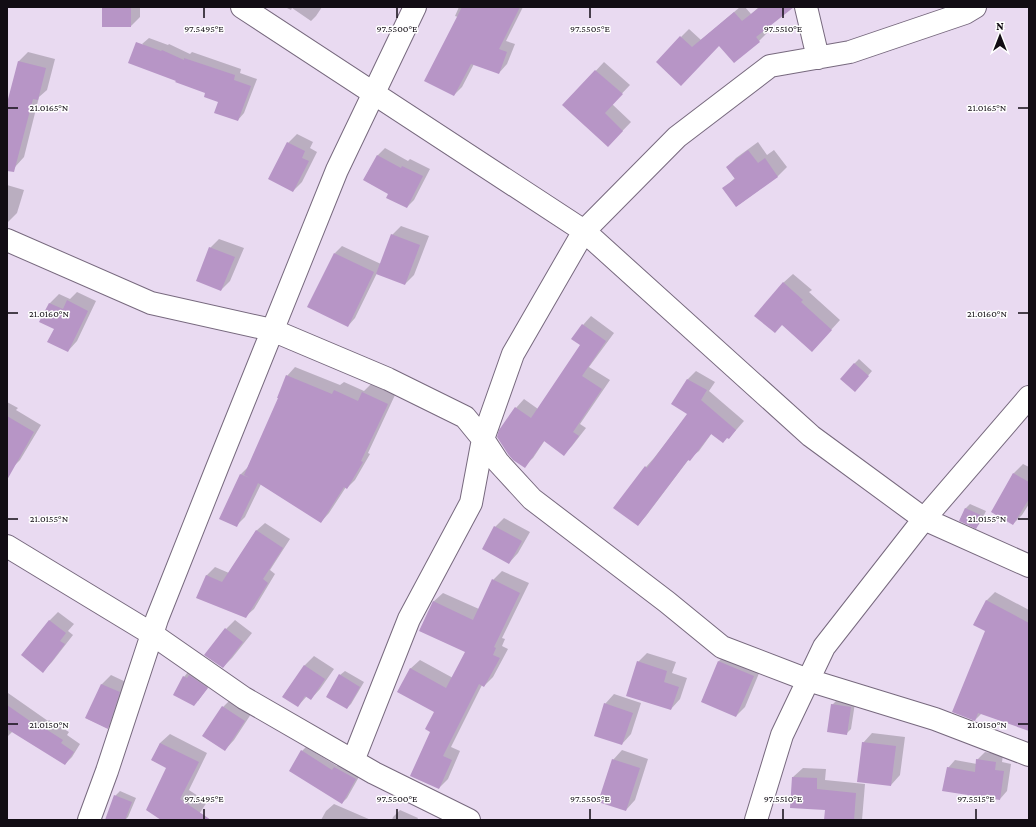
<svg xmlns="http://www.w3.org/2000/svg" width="1036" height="827" viewBox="0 0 1036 827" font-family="'Crimson Pro',serif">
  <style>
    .shadow { fill: #0003 }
    .building { fill: #b795c6 }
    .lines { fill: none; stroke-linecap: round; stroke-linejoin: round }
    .minor-casing { stroke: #77697e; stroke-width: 24 }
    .minor { stroke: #fff; stroke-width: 22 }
    .ticks { fill: none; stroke: #120d14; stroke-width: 1.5 }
    .ticks-label { font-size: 10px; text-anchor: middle; fill: #120d14; stroke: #fff; stroke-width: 3; stroke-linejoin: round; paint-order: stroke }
  </style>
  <rect width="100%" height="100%" fill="#e9daf1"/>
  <path class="shadow" d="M103 7H140V17L131 26Z
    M285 7H322L316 16 311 21 292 8 291 10Z
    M459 7H523L506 41 515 44 507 64 499 73 474 64 462 87 454 95 458 17 455 16Z
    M740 7H745L751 14 759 7H790L764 29 767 33 759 41 719 44 689 76 681 37 689 29 701 40Z
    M149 38 168 45 169 44 190 54 192 52 241 69 240 73 257 79 244 113 238 120 219 101 142 44Z
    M28 52 55 59 47 90 39 97 24 157 15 167 7 165V103H8L19 61Z
    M604 62 630 85 612 104 631 122 608 146 564 105Z
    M297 134 313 142 310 148 317 152 302 182 293 191 288 143Z
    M758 142 767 155 774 150 787 167 778 176 737 206 724 188 735 178 727 167 736 158Z
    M385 148 408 161 410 159 430 169 414 200 407 207 390 194 364 179 378 155Z
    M7 185 24 190 17 213 8 222 7 221Z
    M401 226 429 236 414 275 405 284 377 273 355 318 348 326 335 253 342 246 381 264 392 235Z
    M219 239 244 248 230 281 221 290 210 248Z
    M793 274 812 290 809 292 840 320 812 351 783 283Z
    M77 292 96 301 77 341 68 351 55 328 41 322 50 303 59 294 70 299Z
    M591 316 614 333 589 367 610 380 580 424 586 428 572 446 564 454 545 440 533 458 524 466 500 430 516 408 524 399 538 409 581 345 573 339 583 325Z
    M859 359 872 371 859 386 854 364Z
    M295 367 340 385 344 382 364 391 371 384 395 395 368 453 370 454 355 480 347 488 346 487 329 513 321 522 261 484 245 517 237 525 241 474 248 467 280 398 287 376Z
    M696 371 715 382 709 391 744 421 737 429 729 438 712 433 699 451 689 459 646 516 638 525 646 467 654 458 689 413 673 404 688 379Z
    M7 402 18 408 16 410 41 425 20 460 13 467 7 464Z
    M1023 464 1029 467V504L1022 515 1013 524 992 512 1014 473Z
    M970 504 986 511 980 523 976 528 960 520 966 508Z
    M504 518 530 532 518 553 509 563 495 527Z
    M265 523 290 539 270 570 275 574 254 609 245 617 206 576 215 567 229 573 256 531Z
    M502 571 529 583 502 638 505 639 502 646 508 649 493 677 484 686 482 685 451 747 460 751 448 779 439 788 431 731 435 712 410 669 420 660 453 678 466 651 433 602 443 593 479 609 493 580Z
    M995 592 1029 610V725L982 713 975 720 986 631V601Z
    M58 612 74 624 68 631 73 635 52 662 43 671 49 621Z
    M235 620 252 633 232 658 223 667 206 655 226 629Z
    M728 652 762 666 745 707 736 716 702 701 719 661Z
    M647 653 676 662 672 673 687 678 680 699 671 709 638 662Z
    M314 656 334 669 320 689 311 699 307 696 298 706 283 696 305 665Z
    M345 671 364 682 351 704 347 708 340 675Z
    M188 672 211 683 198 701 184 677Z
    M111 675 128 683 117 719 107 728 86 718 102 684Z
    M8 693 48 721 49 720 69 732 67 735 80 744 72 757 65 764 13 731 7 737V694Z
    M614 694 641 703 631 734 622 744 605 704Z
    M232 698 253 711 234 740 225 750 204 735 223 707Z
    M837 700 855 703 851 729 846 734 832 705Z
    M872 733 905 737 900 775 891 785 863 743Z
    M170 734 207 753 189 790 207 802 195 820H163L168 768 152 760 160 743Z
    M306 747 337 766 340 763 360 775 347 798 342 803 302 751Z
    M622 750 648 759 635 800 626 810 613 760Z
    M985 752 1003 755 1002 762 1011 764 1007 791 1000 799 948 768 955 760 977 764V760Z
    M803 768 826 769 825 780 865 784 862 820H825L826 809 793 777Z
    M120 791 136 798 128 817 125 820H119L115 796Z
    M334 804 371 820H321L326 811Z
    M400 810 418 818 417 820H392L393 817Z"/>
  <path class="building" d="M102 7H131V27H102Z
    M462 7H520L499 49 507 52 499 74 471 64 454 96 424 81Z
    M760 7H794L756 37 760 42 734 63 719 46 681 86 656 62 680 36 692 47 734 12 742 21Z
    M136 42 161 51 162 50 184 60V58L235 75 234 80 251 86 238 121 214 113 218 102 204 97 205 93 175 82 176 81 128 63Z
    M18 61 46 68 38 100 33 99 14 172 7 171V103Z
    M595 70 623 94 605 113 623 131 608 147 562 105Z
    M287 142 305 151 302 158 309 161 293 192 268 179Z
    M748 150 758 163 765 158 778 177 736 207 722 188 735 179 726 167Z
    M377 155 401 168 402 166 423 176 407 208 386 198 388 194 363 180Z
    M391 234 420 245 405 285 376 274Z
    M209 247 235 257 221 291 196 281Z
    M334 253 374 272 348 327 307 307Z
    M783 282 803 300 801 302 832 330 812 352 782 325 775 333 754 316Z
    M67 300 88 311 68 352 47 342 54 329 39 322 49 303 63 309Z
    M582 324 606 341 582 376 602 389 573 432 579 436 564 456 544 441 525 468 513 460 508 454 497 437 499 430 515 407 531 418 580 345 571 339Z
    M854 363 869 376 855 392 840 379Z
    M286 375 332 394 334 390 358 401 362 392 388 404 361 461 363 462 347 489 344 487 321 523 258 483 237 527 219 519 240 474 250 478 244 475 278 398H277Z
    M687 379 707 390 701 400 736 430 729 439 727 438 723 443 711 434 690 461 688 460 638 526 613 508 645 466 647 468 687 414 671 404Z
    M7 416 34 432 7 480Z
    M1013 473 1029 482V499L1013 525 991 512Z
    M965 508 983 516 976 529 959 521Z
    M494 526 522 541 509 564 482 549Z
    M256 530 283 548 263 579 268 583 246 618 196 598 206 575 222 582Z
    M492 579 520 593 494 647 496 648 493 655 500 658 484 687 479 684 443 756 452 760 439 789 410 776 430 732 425 729 434 712 397 692 410 668 446 688 465 652 419 631 433 601 473 620Z
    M986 600 1029 623V731L978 713 975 721 952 712 985 631 973 625Z
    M49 620 66 633 60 641 65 644 43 673 21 655Z
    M225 628 243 642 223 668 204 655Z
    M637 661 667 671 664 682 679 687 671 710 626 696Z
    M718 661 754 676 736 717 701 702Z
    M304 665 325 679 311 700 305 696 298 707 282 697Z
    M339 674 360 687 347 709 326 697Z
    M189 675 208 688 194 706 173 695 183 676 187 678Z
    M101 684 120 692 108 729 85 718Z
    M604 703 633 713 622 745 594 736Z
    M831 704 851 707 847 735 827 732Z
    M7 705 40 728 41 726 63 740 61 743 74 752 65 765 7 729Z
    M222 706 245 721 225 751 202 736Z
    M862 742 896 746 891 786 857 782Z
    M160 743 199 762 180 799 211 820H161L146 810 166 768 151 760Z
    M301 750 332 770 334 767 356 779 342 804 289 771Z
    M612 759 640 768 626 811 598 802Z
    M976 759 996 762 995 770 1004 771 1000 800 942 791 947 767 975 772Z
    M792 777 817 778V789L856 793 854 820H824L825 810 790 808Z
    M114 795 132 802 125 820H105Z"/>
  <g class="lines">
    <defs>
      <path id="minor" d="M242 7 584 231 811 436 924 519 1029 566
        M806 7 818 58
        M7 240 151 303 272 330 388 379 465 417 483 439 498 462 532 499 667 602 722 647 808 680 935 719 1029 755
        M7 546 152 634 244 698 374 773 469 820
        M353 761 409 619 471 503 483 439 513 354 584 231 677 137 770 66 850 52 965 13 975 7
        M89 820 107 771 157 619 217 468 337 170 415 7
        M756 820 782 735 824 647 924 519 1029 397"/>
    </defs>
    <use href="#minor" class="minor-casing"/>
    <use href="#minor" class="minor"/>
  </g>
  <path class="ticks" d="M204 8V18M397 8V18M590 8V18M783 8V18M8 108H18M1018 108H1028M8 313H18M1018 313H1028M8 519H18M1018 519H1028M8 724H18M1018 724H1028M204 809V819M397 809V819M590 809V819M783 809V819M976 809V819"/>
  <g class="ticks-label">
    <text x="204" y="32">97.5495°E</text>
    <text x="397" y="32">97.5500°E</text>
    <text x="590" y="32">97.5505°E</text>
    <text x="783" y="32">97.5510°E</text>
    <text x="49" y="111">21.0165°N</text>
    <text x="987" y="111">21.0165°N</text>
    <text x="49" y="317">21.0160°N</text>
    <text x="987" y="317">21.0160°N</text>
    <text x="49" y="522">21.0155°N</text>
    <text x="987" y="522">21.0155°N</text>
    <text x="49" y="728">21.0150°N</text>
    <text x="987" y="728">21.0150°N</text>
    <text x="204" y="802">97.5495°E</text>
    <text x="397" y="802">97.5500°E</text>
    <text x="590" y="802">97.5505°E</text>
    <text x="783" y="802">97.5510°E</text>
    <text x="976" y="802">97.5515°E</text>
  </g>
  <rect width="1036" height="827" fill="none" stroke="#120d14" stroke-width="16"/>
  <g transform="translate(1000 36)" stroke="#ffffff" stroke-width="3" paint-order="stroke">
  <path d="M0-3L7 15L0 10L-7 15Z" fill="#120d14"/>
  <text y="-6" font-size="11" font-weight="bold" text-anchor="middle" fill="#120d14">N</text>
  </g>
</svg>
